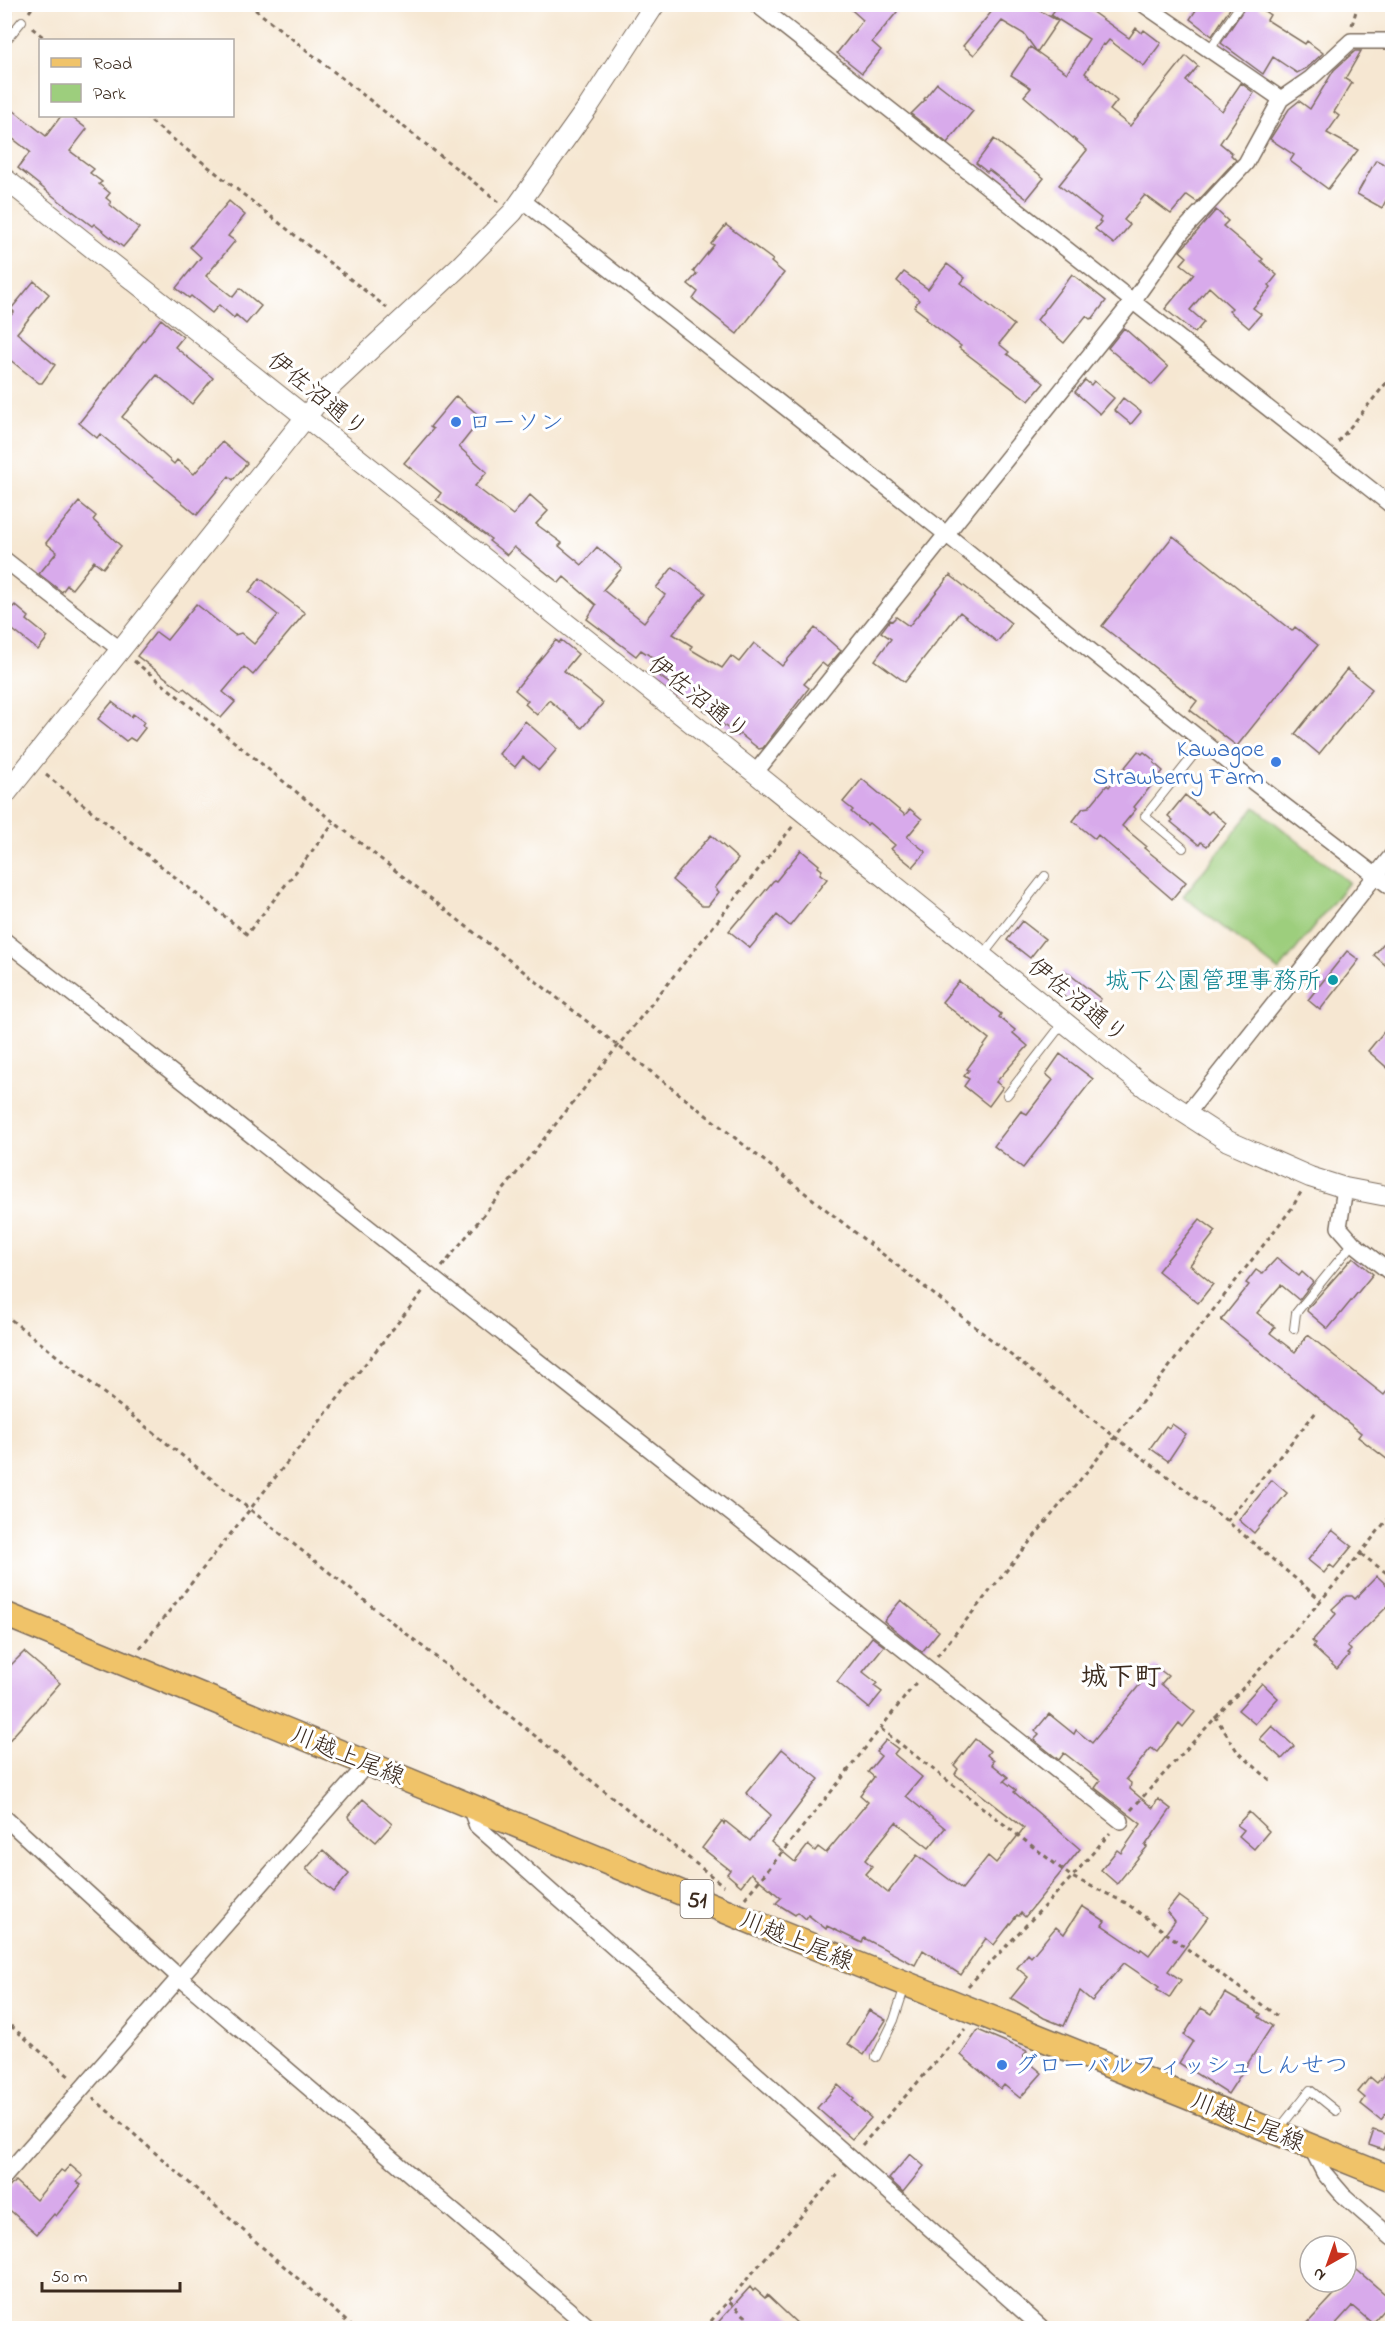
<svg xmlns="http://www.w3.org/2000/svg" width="1397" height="2333" viewBox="0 0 1397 2333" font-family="'Indie Flower','Klee One',sans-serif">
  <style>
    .green { fill: #9dce7d; stroke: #6c7c4e; stroke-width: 1.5 }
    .building { fill: #d8aaeb }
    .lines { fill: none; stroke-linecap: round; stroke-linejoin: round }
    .service-casing { stroke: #7c6c5d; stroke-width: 10 }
    .minor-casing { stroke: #7c6c5d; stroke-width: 18 }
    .tertiary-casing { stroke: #7c6c5d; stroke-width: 22 }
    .primary-casing { stroke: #7c6c5d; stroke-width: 27 }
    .path { stroke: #7c6c5d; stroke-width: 3; stroke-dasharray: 4.5 4.5; stroke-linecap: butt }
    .service { stroke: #fff; stroke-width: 8 }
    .minor { stroke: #fff; stroke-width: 15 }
    .tertiary { stroke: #fff; stroke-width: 20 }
    .primary { stroke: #f0c369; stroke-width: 24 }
    .shop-dot { fill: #3f7fe0; stroke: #fff; stroke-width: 2 }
    .culture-dot { fill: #0f9aa8; stroke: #fff; stroke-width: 2 }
    .labels { text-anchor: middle; stroke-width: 6; stroke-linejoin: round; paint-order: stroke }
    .shield { fill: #fff; stroke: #766a62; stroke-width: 1.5 }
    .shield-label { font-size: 22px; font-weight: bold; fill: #3b2a1e }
    .street-label { font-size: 24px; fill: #3b2a1e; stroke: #fff }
    .shop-label { font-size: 24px; fill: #366cbe; stroke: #fff; text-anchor: start }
    .culture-label { font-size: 24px; fill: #0d838f; stroke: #fff; text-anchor: end }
    .quarter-label { font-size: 27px; font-weight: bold; fill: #3b2a1e; stroke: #fff }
  </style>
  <rect width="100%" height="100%" fill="#fff"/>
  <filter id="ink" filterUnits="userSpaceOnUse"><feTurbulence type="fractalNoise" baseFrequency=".0167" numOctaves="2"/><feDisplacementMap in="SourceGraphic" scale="12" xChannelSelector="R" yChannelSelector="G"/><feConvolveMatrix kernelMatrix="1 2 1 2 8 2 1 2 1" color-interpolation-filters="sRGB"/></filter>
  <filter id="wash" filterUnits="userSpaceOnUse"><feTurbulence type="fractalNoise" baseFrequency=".008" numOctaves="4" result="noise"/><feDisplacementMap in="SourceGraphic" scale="24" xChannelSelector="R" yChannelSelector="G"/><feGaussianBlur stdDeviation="1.35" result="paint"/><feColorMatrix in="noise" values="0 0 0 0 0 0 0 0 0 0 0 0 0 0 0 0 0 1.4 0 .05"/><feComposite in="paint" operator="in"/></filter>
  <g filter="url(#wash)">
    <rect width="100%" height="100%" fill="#f6e7d2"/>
    <path class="green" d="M1255 807 1349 882 1279 971 1183 896Z"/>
    <g id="blocks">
      <path class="building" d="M845 4H888L897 12 872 42 881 50 862 73 837 53 863 20Z
        M998 4H1028L1058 21 1037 52 1024 34 1002 21 974 55 963 46Z
        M1059 4H1081L1129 38 1136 28 1142 33 1144 30 1161 43 1144 66 1109 40 1105 45 1103 44 1085 73 1117 101 1110 110 1130 126 1186 56 1198 66 1186 81 1222 111 1241 83 1254 93 1220 143 1232 153 1231 155 1236 160 1197 202 1187 195 1171 214 1145 195 1124 220 1130 225 1114 244 1095 229 1101 222 1099 221 1101 218 1059 185 1087 150 1024 96 1031 88 1011 75 1030 47 1067 73 1089 39 1051 15Z
        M1200 4H1233L1212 36 1190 19Z
        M1247 4H1254L1270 15 1267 20 1305 44 1307 41 1323 53 1307 68 1297 73 1273 57 1263 74 1221 43Z
        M1355 51H1361L1345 79 1352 83 1334 112 1339 116 1327 133 1358 150 1328 189 1290 161 1294 155 1270 139 1289 109 1299 101 1310 109 1334 70Z
        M937 83 973 111 947 143 911 114 925 100 924 99Z
        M4 103 46 136 61 116H70L87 129 70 151 94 169 90 173 102 182 99 184 110 193 106 198 111 202 109 204 139 228 123 247 94 224 92 226 53 196 18 168 30 152 4 132Z
        M994 139 1044 178 1027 199 989 170 987 172 976 163Z
        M1376 160 1392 168V189L1382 208 1357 194Z
        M229 201 245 215 228 236 235 241 206 276 233 297 240 288 261 306 246 324 236 315 234 318 219 305 212 313 191 296 189 298 176 288 201 257 190 247Z
        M1216 210 1228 221 1223 226 1263 259 1261 261 1277 275 1269 285 1271 287 1253 308 1261 314 1249 328 1229 311 1232 308 1209 287 1190 310 1204 322 1195 333 1165 309 1194 274 1181 264 1187 257 1180 251Z
        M726 225 773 260 771 262 784 273 737 334 693 299 698 292 688 284 697 274 693 271 714 245 711 244Z
        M947 264 965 278 961 283 1014 325 999 344 1009 352 1007 354 1044 383 1029 401 959 348 961 346 926 319 927 317 914 307 919 300 897 281 904 272 928 289Z
        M1072 274 1106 301 1093 318 1090 319 1086 316 1064 343 1037 320Z
        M34 281 49 294 17 333 55 365 42 383H39L4 355V322L14 312 11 309Z
        M161 319 183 337 175 347 213 378 192 404 157 375 122 417 174 464 177 460 194 474 222 442 247 463 233 480 229 476 197 515 100 434 97 438 79 423Z
        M1124 328 1168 367 1152 385 1108 348Z
        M1085 380 1091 385 1094 381 1114 398 1100 414 1075 392Z
        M456 396 482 418 459 447 487 472 475 486 513 515 530 495 548 511 536 524 562 543 559 546 582 565 597 547 622 568 603 590 644 622 665 595 656 588 673 567 706 593 673 634 692 646 690 649 722 668 731 656 739 662 754 643 782 666 815 628 841 651 827 667 822 663 804 684 809 688 763 748 759 749 740 734 738 736 657 674 663 664 641 650 636 656 587 619 596 605 564 577 559 583 514 547 507 555 489 541 491 539 436 500 441 493 404 463 433 429 430 427Z
        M1123 398 1141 412 1131 424 1114 410Z
        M79 502 96 516 93 520 121 546 103 568 94 561 72 589 67 585 62 592 39 574 57 552 46 543Z
        M1173 536 1292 631 1295 627 1318 645 1237 746 1190 710 1197 701 1102 626Z
        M950 575 1011 623 1010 626 997 642 960 612 905 682 875 660 891 639 881 632 890 620 892 621 896 617 909 626Z
        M260 578 305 613 253 675 244 667 223 692 235 702 221 718 184 688 182 690 137 656 156 632 167 640 196 604 235 635 241 633 254 644 278 615 249 592Z
        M4 602 12 608 15 605 29 617 27 620 48 637 38 650 4 623Z
        M556 640 559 643 561 640 578 654 564 671 603 703 582 728 549 700 537 715 525 704 528 701 515 690Z
        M1347 669 1372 689 1319 754 1295 734Z
        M112 702 131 717 133 714 144 722 142 725 145 728 135 741 130 738 126 741 98 719Z
        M525 721 557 749 539 770 523 757 515 767 499 754Z
        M1138 751 1142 754 1144 752 1155 761 1154 763 1163 771 1134 807 1136 809 1122 826 1146 846 1144 848 1186 882 1172 899 1098 835 1095 839 1073 821 1083 808 1089 807 1107 785 1109 787Z
        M862 779 905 815 910 809 922 819 907 837 926 852 913 867 891 849 895 845 869 823 867 825 851 812 853 810 843 802Z
        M1185 795 1208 814 1211 811 1226 823 1207 846 1201 842 1199 845 1171 822 1173 820 1168 816Z
        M711 835 738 859 715 888 719 892 708 906H702L672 880Z
        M801 850 819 865 818 867 822 870 820 874 827 879 790 926 777 915 750 948 729 931 740 918 742 919 774 880 776 881Z
        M1022 921 1045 939 1030 958 1007 940Z
        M1392 933V971L1374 955Z
        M1347 951 1359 960 1320 1010 1308 1000Z
        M1064 970 1101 999 1088 1016 1051 986Z
        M959 981 1001 1014 999 1017 1015 1030 1013 1033 1028 1046 996 1082 1003 1087 989 1106 964 1086 969 1079 964 1076 969 1070 967 1069 989 1039 942 1002Z
        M1392 1022V1072L1368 1051Z
        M1060 1054 1093 1079 1023 1168 994 1146 1021 1111 1027 1114 1053 1080 1046 1074Z
        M1200 1219 1216 1231 1190 1265 1213 1284 1198 1303 1158 1271Z
        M1353 1257 1373 1274 1328 1329 1307 1311 1308 1308Z
        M1277 1258 1299 1276 1302 1272 1313 1282 1299 1300 1281 1285 1257 1313 1275 1327 1270 1333 1295 1352 1308 1335 1384 1395 1392 1385V1463L1358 1437 1361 1433 1221 1320 1249 1285 1246 1283 1256 1270 1262 1274Z
        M1172 1424 1186 1434 1168 1461 1150 1448 1166 1426 1169 1428Z
        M1272 1480 1287 1493 1254 1533 1239 1520Z
        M1332 1530 1352 1546 1334 1568 1330 1565 1324 1573 1308 1560Z
        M1377 1576 1392 1590V1602L1347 1646 1351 1650 1347 1654 1349 1655 1337 1669 1313 1647 1315 1644 1312 1641 1336 1614 1332 1609 1346 1596H1352L1355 1599Z
        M901 1600 939 1631 922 1652 884 1621Z
        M872 1637 884 1646 863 1672 877 1683 874 1686 882 1692 869 1708 837 1682Z
        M24 1652 60 1683 4 1746V1672Z
        M1155 1666 1168 1676 1161 1684 1195 1712 1183 1727 1179 1723 1157 1752 1151 1748 1126 1779 1131 1783 1130 1789 1153 1808 1158 1799 1171 1809 1145 1846 1147 1847 1117 1884 1101 1870 1117 1850 1121 1853 1141 1824 1095 1788 1100 1781 1064 1753 1059 1760 1034 1740 1039 1735 1035 1731 1049 1714 1074 1734 1076 1730 1092 1743Z
        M1262 1683 1278 1698 1255 1724 1238 1710Z
        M1272 1726 1294 1746 1282 1759 1260 1739Z
        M975 1739 990 1751 987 1755 994 1761 992 1764 1008 1777 1004 1781 1016 1790 1014 1792 1080 1849 1025 1917 1021 1913 1019 1916 1017 1915 994 1945 986 1938 961 1975 923 1950 915 1965 864 1938 862 1943 827 1926 826 1929 808 1915 806 1919 798 1912 795 1915 776 1903 781 1898 751 1873 741 1886 727 1874 730 1870 702 1848 722 1822 724 1824 725 1821 750 1841 771 1815 746 1793 782 1749 819 1779 771 1842 795 1862 808 1845 815 1851 818 1847 826 1853 868 1802 860 1795 874 1777 868 1772 881 1756 876 1752 886 1740 898 1749 894 1754 922 1777 906 1796 945 1828 929 1848 896 1822 865 1860 872 1866 865 1874 888 1893 917 1855 962 1889 988 1856 996 1863 1024 1828 955 1774 958 1769 954 1765Z
        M363 1799 392 1824 376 1842 349 1819 348 1816Z
        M1249 1812 1269 1831 1254 1849 1239 1836 1244 1830 1237 1825Z
        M323 1850 349 1874 334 1892 306 1869Z
        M1179 1896 1208 1917 1168 1971 1181 1980 1169 1998 1157 1990 1159 1987 1124 1963 1092 2001 1080 1991 1064 2026 1044 2018 1011 1998 1028 1977 1017 1968 1028 1954 1031 1957 1056 1927 1064 1934 1082 1906 1105 1921 1102 1925 1140 1951 1141 1949 1149 1955 1175 1921 1167 1911Z
        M1225 1993 1261 2014 1259 2017 1272 2026 1228 2094 1179 2063 1193 2041 1184 2035 1201 2008 1212 2014Z
        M869 2010 886 2020 864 2055 848 2044Z
        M978 2030 1027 2051 1023 2057 1042 2073 1020 2098 1004 2085 1001 2089 961 2055Z
        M1392 2065V2106L1381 2120 1361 2104 1365 2098 1358 2092 1370 2077 1377 2083Z
        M838 2085 854 2099 852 2101 871 2118 852 2139 817 2108Z
        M1374 2130 1389 2135 1383 2150 1369 2145Z
        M910 2154 924 2166 903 2192 889 2179Z
        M70 2165 83 2176 77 2182 81 2185 56 2216 54 2214 37 2234 4 2205V2193L15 2181 36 2200 61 2170 64 2172Z
        M1357 2270 1392 2300 1372 2323 1352 2306 1332 2328H1303Z
        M750 2287 753 2291 755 2289 765 2298 767 2295 802 2328H713Z"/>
    </g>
  </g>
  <g filter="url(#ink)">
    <use href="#blocks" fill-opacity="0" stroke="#7c6c5d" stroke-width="1.5"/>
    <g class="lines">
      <defs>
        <path id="service" d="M1269 4 1272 7
          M4 43 22 21
          M1209 50 1241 4
          M1183 848 1145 816 1204 742
          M983 955 1045 876
          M1007 1095 1063 1023
          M1294 1329 1296 1313 1353 1243
          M876 2057 894 2020 905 1986
          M1279 2129 1310 2090 1336 2111"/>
        <path id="minor" d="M756 4 1392 506
          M1143 4 1281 99
          M522 200 946 534 1252 781 1392 888
          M4 559 122 651
          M755 773 1133 301 1182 232 1246 163 1281 99 1310 79 1351 41H1392
          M4 940 1121 1821
          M1186 1115 1392 855
          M1345 1188 1339 1227 1353 1243 1392 1274
          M469 1805 477 1826 1042 2328
          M4 1817 179 1977 590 2328
          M1311 2147 1324 2173 1343 2195 1392 2238
          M4 2177 368 1763"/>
        <path id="tertiary" d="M4 178 755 773 1146 1088 1228 1141 1310 1177 1345 1188 1392 1197
          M4 796 329 388 461 265 513 212 588 107 655 4"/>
        <path id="primary" d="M4 1614 745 1919 1392 2179"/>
      </defs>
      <use href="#service" class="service-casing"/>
      <use href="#minor" class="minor-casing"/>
      <use href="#tertiary" class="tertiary-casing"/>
      <use href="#primary" class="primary-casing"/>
      <path class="path" d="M248 4 499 202
        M4 7 12 13
        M29 12 35 4
        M1352 25 1358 4
        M32 28 47 40
        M144 116 387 308
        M1338 442 1392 376
        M134 661 335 823 1115 1437 1227 1521 1321 1600
        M46 775 247 934 334 823
        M442 1267 793 826
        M4 1314 724 1886
        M1227 1521 1316 1412
        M1361 1554 1392 1577
        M140 1648 423 1291
        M937 1656 1115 1437 1292 1208 1301 1192
        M1215 1716 1237 1751 1271 1781
        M881 1729 1072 1877 1126 1903 1277 2016
        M1131 1810C1218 1713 1313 1617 1392 1513
        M745 1898 835 1787 918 1680
        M968 1986 1072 1877 1110 1833
        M4 2020 71 2078
        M93 2098 354 2328
        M862 2145 965 2029
        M729 2302 759 2328
        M705 2328 840 2171
        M1383 2328 1392 2318"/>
      <use href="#service" class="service"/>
      <use href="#minor" class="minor"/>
      <use href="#tertiary" class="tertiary"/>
      <use href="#primary" class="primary"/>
    </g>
  </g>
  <g class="shop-dot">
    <circle cx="456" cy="422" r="6"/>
    <circle cx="1276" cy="762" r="6"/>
    <circle cx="1002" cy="2065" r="6"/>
  </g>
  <circle class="culture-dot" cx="1333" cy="980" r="6"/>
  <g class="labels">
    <rect class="shield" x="680.5" y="1880" width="33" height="38" rx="4.5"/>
    <g class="shield-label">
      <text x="697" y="1907">51</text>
    </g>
    <g class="street-label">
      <text transform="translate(318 394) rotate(39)" y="8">伊佐沼通り</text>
      <text transform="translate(699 697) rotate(38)" y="8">伊佐沼通り</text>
      <text transform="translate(1078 1000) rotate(39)" y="8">伊佐沼通り</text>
      <text transform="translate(348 1755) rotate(22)" y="8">川越上尾線</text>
      <text transform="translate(797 1940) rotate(22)" y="8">川越上尾線</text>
      <text transform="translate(1248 2121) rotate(22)" y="8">川越上尾線</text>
    </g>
    <g class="shop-label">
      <text x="468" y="430">ローソン</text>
      <text x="1264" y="756" text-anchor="end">Kawagoe<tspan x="1264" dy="28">Strawberry Farm</tspan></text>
      <text x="1014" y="2073">グローバルフィッシュしんせつ</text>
    </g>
    <g class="culture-label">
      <text x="1321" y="988">城下公園管理事務所</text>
    </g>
    <g class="quarter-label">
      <text x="1121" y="1685">城下町</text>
    </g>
  </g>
  <rect width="1397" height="2333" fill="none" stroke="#fff" stroke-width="24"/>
  <rect x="39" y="39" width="195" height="78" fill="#ffffff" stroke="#b1aaa5" stroke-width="1.5"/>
  <rect x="51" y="58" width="30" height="9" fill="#f0c369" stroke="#b1aaa5" stroke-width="1.5"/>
  <text x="93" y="69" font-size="18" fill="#3b2a1e">Road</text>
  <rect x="51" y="84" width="30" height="18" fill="#9dce7d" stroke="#b1aaa5" stroke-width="1.5"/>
  <text x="93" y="99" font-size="18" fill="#3b2a1e">Park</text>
  <g transform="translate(1328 2264) rotate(220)"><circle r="28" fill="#ffffff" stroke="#b1aaa5" stroke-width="1.5"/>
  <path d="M0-4.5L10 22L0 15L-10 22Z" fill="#c8321e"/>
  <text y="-9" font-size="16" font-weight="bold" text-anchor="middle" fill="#3b2a1e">N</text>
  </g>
  <path d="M42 2282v9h138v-9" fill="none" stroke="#3b2a1e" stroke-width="3"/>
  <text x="51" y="2282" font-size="18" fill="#3b2a1e" stroke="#ffffff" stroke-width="4.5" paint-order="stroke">50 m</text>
</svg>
